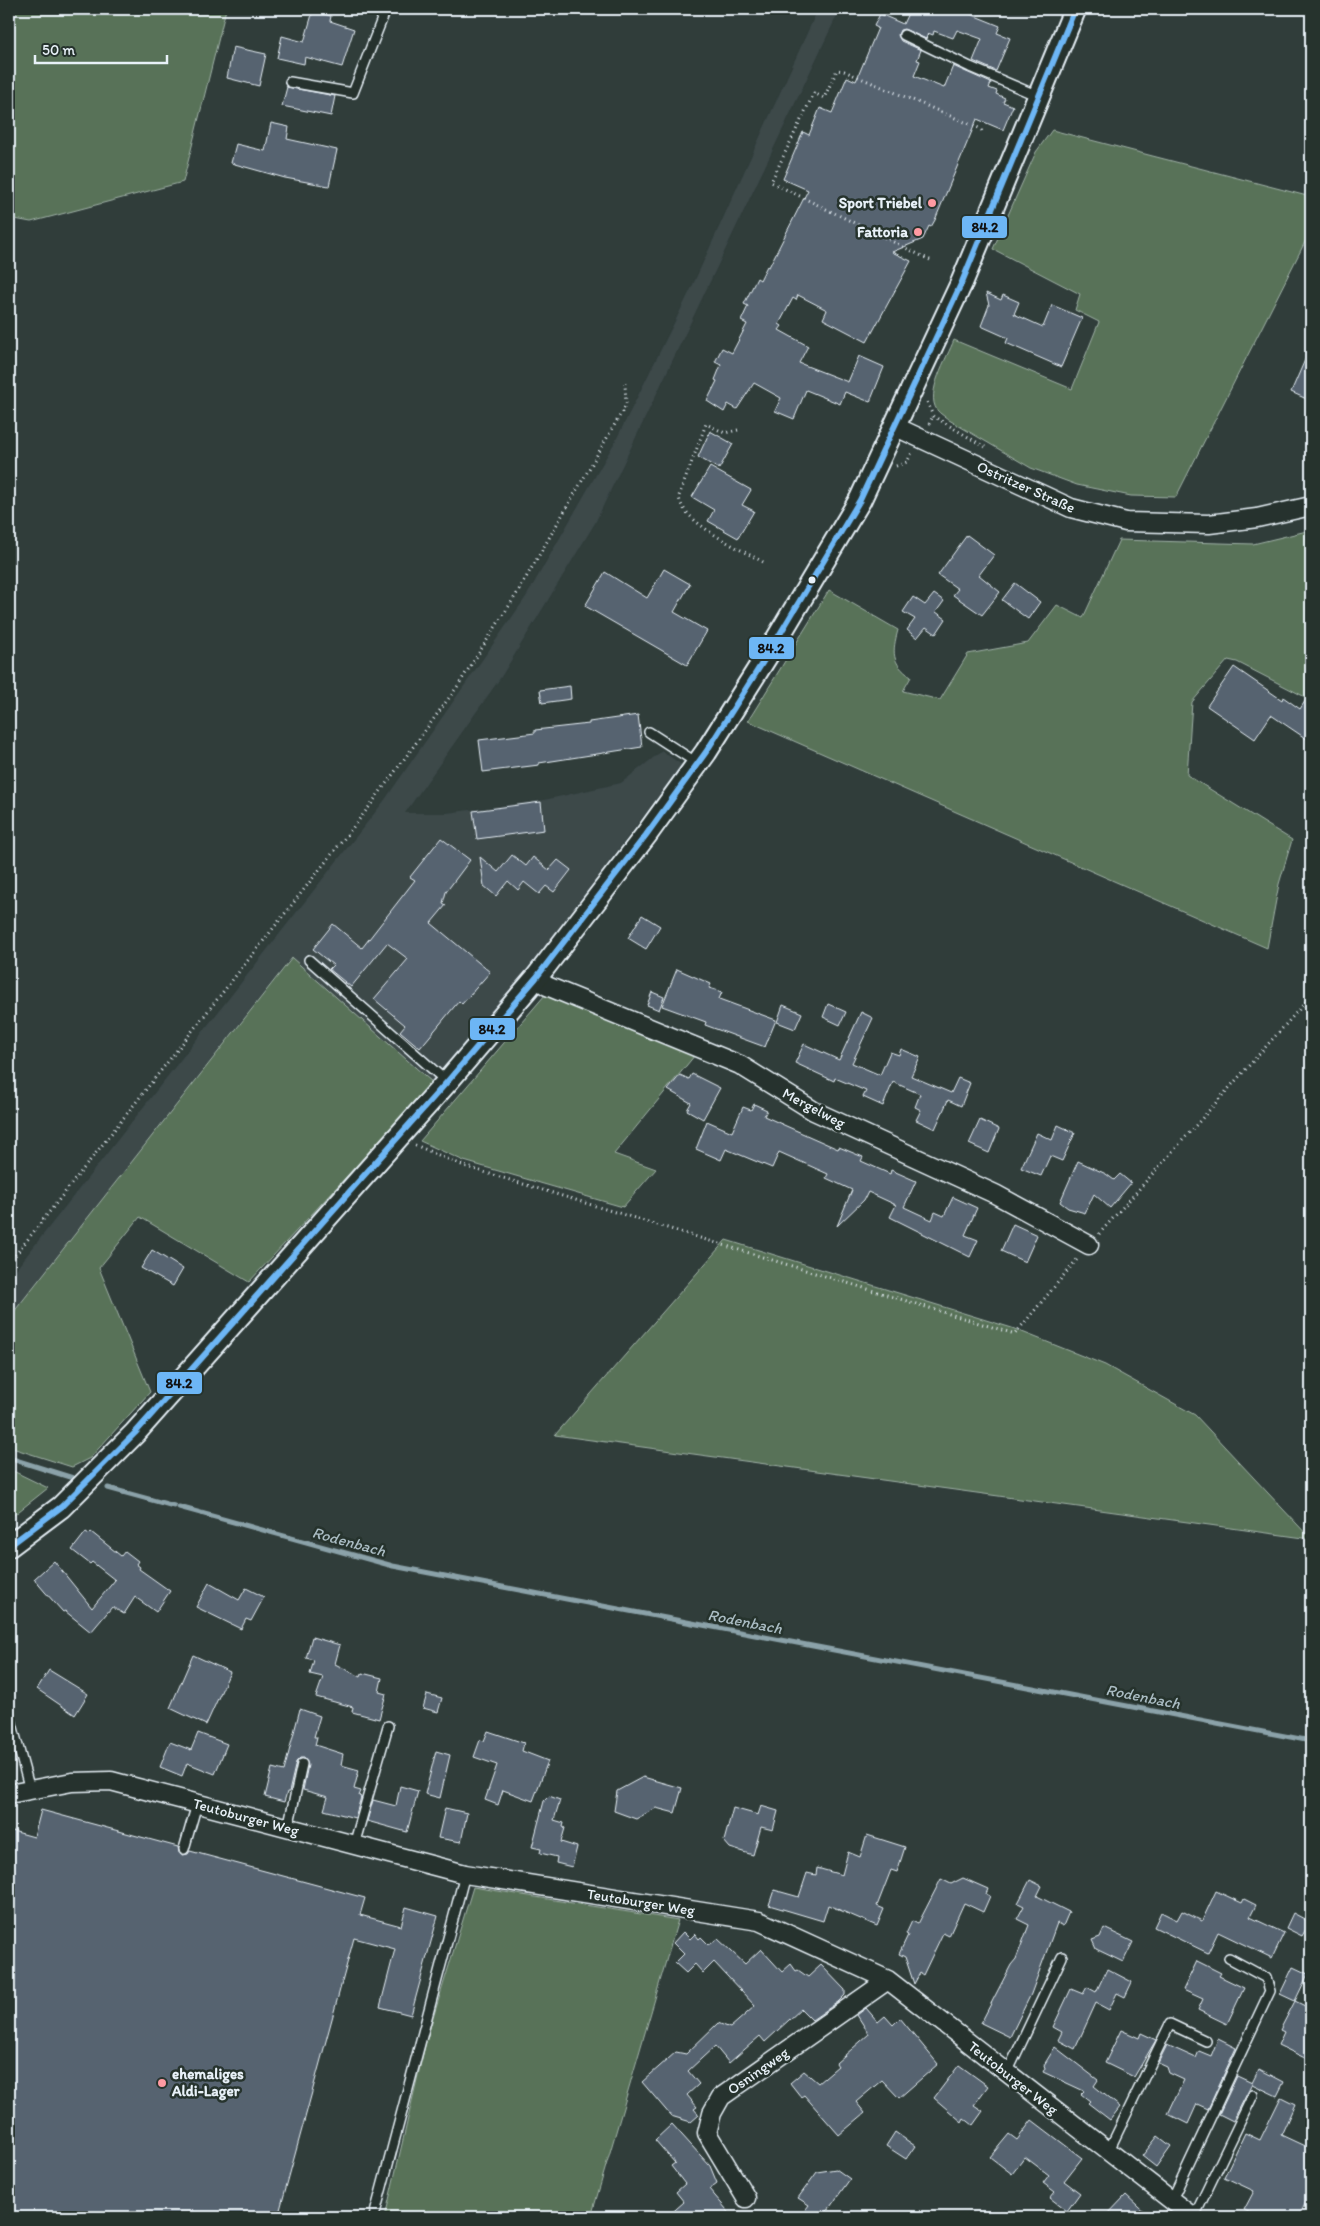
<svg xmlns="http://www.w3.org/2000/svg" width="1320" height="2226" viewBox="0 0 1320 2226" font-family="Itim,sans-serif">
  <style>
    .built { fill: #3c484a }
    .green { fill: #597258; stroke: #a0b2a8 }
    .lines { fill: none; stroke-linecap: round; stroke-linejoin: round }
    .stream { stroke: #8ba2a9; stroke-width: 5 }
    .building { fill: #576370; stroke: #e8f1f8 }
    .service-casing { stroke: #e8f1f8; stroke-width: 12 }
    .minor-casing { stroke: #e8f1f8; stroke-width: 21 }
    .tertiary-casing { stroke: #e8f1f8; stroke-width: 25 }
    .path { stroke: #e8f1f8; stroke-width: 3; stroke-dasharray: 1 4; stroke-linecap: butt }
    .service { stroke: #26332d; stroke-width: 9 }
    .minor { stroke: #26332d; stroke-width: 18 }
    .tertiary { stroke: #26332d; stroke-width: 21 }
    .bus-1-casing { stroke: #26332d; stroke-width: 10 }
    .bus-1 { stroke: #6db6f5; stroke-width: 6 }
    .poi-dot { fill: #ff9aa2; stroke: #26332d; stroke-width: 2 }
    .bus-dot { fill: #e8f1f8; stroke: #26332d; stroke-width: 2 }
    .labels { text-anchor: middle; stroke-width: 5; stroke-linejoin: round; paint-order: stroke }
    .poi-label { font-size: 15px; font-weight: bold; fill: #e8f1f8; stroke: #26332d; text-anchor: end }
    .street-label { font-size: 15px; fill: #e8f1f8; stroke: #26332d }
    .water-label { font-size: 16px; font-style: italic; fill: #aabcc3; stroke: #26332d }
    .line-badge { stroke: #26332d; stroke-width: 2 }
    .pale-badge-label { font-size: 14px; text-anchor: middle; font-weight: bold; fill: #111 }
  </style>
  <rect width="100%" height="100%" fill="#303d3a"/>
  <filter id="ink" filterUnits="userSpaceOnUse"><feTurbulence type="fractalNoise" baseFrequency=".02" numOctaves="2"/><feDisplacementMap in="SourceGraphic" scale="10" xChannelSelector="R" yChannelSelector="G"/><feConvolveMatrix kernelMatrix="1 2 1 2 8 2 1 2 1" color-interpolation-filters="sRGB"/></filter>
  <g filter="url(#ink)">
    <path class="built" d="M818 9H840L595 523 501 677 405 813H447L544 800 621 783 662 751 682 765 534 961 433 1083 291 958 9 1318V1278L384 801 526 597 616 440 691 289Z"/>
    <path class="green" d="M9 9H226L183 182 31 222 9 218Z
      M1052 130 1311 197V225L1306 240 1176 497 1131 496 1077 485 1031 468 949 420C946 417 940 414 937 410 925 393 947 358 954 340L1072 389 1099 322 1075 310 1080 294 993 249 1036 152Z
      M1311 530V700L1237 662 1228 660 1192 702 1187 775 1292 840 1279 884 1267 948 748 721 829 590 898 630C892 652 891 663 911 677L903 691 940 700 968 654 1028 643 1057 605 1083 618 1119 540 1253 544Z
      M292 958 433 1083 249 1282 140 1217 99 1268 150 1392 90 1458 72 1467 9 1447V1318Z
      M545 995 695 1055 614 1154 656 1169 623 1207 464 1161 420 1141Z
      M726 1240 1012 1328 1105 1365 1195 1415 1311 1539 555 1435Z
      M9 1469 48 1488 9 1519Z
      M473 1887 678 1920 591 2217H385L426 2041Z"/>
    <g class="lines">
      <path class="stream" d="M9 1458 73 1478
        M108 1488 174 1506
        M179 1507 393 1566 1311 1741"/>
    </g>
    <path class="building" d="M910 9H958L1000 26 997 33 1010 38 996 71 973 61 982 39 957 30 953 38 934 31 933 35 928 33 926 39 904 29 900 30 898 35 901 41 921 50 917 60 920 61 914 76 944 88 953 66 991 83 989 88 997 91 996 94 1005 98 1003 102 1013 106 1003 130 977 119 935 220 931 227 929 226 923 239 892 252 911 261 867 342 823 319 827 310 798 295 796 300 793 298 779 324 782 326 779 330 808 346 799 363 848 382 859 356 884 367 870 402 845 392 840 404 806 390 794 419 775 411 781 398 754 383 737 409 728 404 724 412 707 401 717 381 715 380 721 365 715 362 722 348 732 353 747 324 741 321 748 306 744 304 757 278 760 280 767 266 769 267 808 190 783 179 803 132 809 135 820 108 832 113 847 77 856 81 878 28 874 26 880 14 903 24Z
      M313 11 331 16 330 21 354 29 342 67 305 57 304 64 277 58 282 36 304 42Z
      M233 47 266 54 259 86 227 78Z
      M287 87 335 96 331 116 282 106Z
      M271 123 289 127 287 139 337 150 329 186 285 178 231 163 236 144 265 151Z
      M986 293 1001 300 1003 295 1019 302 1014 314 1043 327 1052 305 1082 318 1061 367 1006 343 1008 338 981 326 989 305Z
      M1311 346V401L1291 392Z
      M710 431 733 444 719 469 698 457Z
      M710 467 751 490 742 505 754 511 738 538 708 521 714 510 692 497Z
      M967 535 994 555 979 575 1000 592 982 615 953 595 958 589 938 575Z
      M664 569 690 584 674 612 707 631 687 665 585 606 605 572 647 598Z
      M1015 583 1040 602 1028 619 1002 600Z
      M934 594 944 601 936 612 946 619 936 634 926 627 917 638 907 630 915 619 903 612 913 597 925 605Z
      M1234 667 1282 700 1283 697 1300 709 1311 692V742L1271 715 1255 739 1207 706Z
      M570 686 571 699 542 703 540 690Z
      M638 715 642 747 539 763V765L483 772 479 740 535 733V730L589 724V722Z
      M541 802 544 830 477 839 473 811Z
      M441 838 470 860 446 892 443 903 446 905 431 923 490 972 462 1004 459 1001 420 1048 400 1031 405 1025 374 999 408 959 387 943 351 987 329 969 333 965 313 949 333 924 362 948 415 880 410 877Z
      M512 855 526 866 533 857 549 870 558 860 571 870 554 892 546 886 539 894 524 882 518 890 508 881 496 896 484 886 480 857 498 872Z
      M642 915 660 926 646 949 628 938Z
      M677 969 711 984 709 988 722 992 719 999 776 1020 765 1047 705 1025 706 1022 662 1006Z
      M652 992 664 997 659 1010 647 1005Z
      M828 1004 846 1012 840 1025 823 1017Z
      M783 1005 802 1013 795 1029 777 1022Z
      M861 1012 873 1018 852 1063 880 1075 890 1052 899 1055 901 1049 920 1057 911 1076 951 1093 958 1078 970 1083 961 1106 948 1100 935 1129 916 1120 921 1110 915 1107 920 1094 893 1082 883 1106 863 1097 866 1091 835 1078 834 1081 795 1063 804 1044 839 1060Z
      M692 1074 720 1088 703 1119 687 1110 691 1103 668 1090 680 1075 689 1079Z
      M754 1104 767 1110 764 1116 786 1126 838 1149 839 1147 863 1157 861 1161 890 1174 891 1170 916 1181 904 1207 932 1220 935 1212 944 1216 953 1197 977 1208 965 1235 978 1240 970 1257 890 1217 896 1205 868 1192 864 1200 837 1226 852 1190 826 1178 828 1174 779 1152 772 1168 726 1149 721 1160 696 1149 707 1121 732 1132 743 1107 751 1110Z
      M980 1120 999 1129 989 1153 969 1144Z
      M1058 1125 1075 1133 1062 1161 1050 1156 1041 1176 1021 1168 1037 1133 1052 1140Z
      M1078 1161 1106 1174 1114 1180 1120 1174 1131 1183 1110 1208 1094 1194 1085 1213 1068 1208 1060 1202Z
      M1013 1224 1037 1235 1025 1262 1001 1251Z
      M152 1250 183 1269 173 1286 141 1268Z
      M86 1532 89 1534 91 1532 121 1556 125 1551 138 1561 136 1564 140 1567 139 1569 170 1591 156 1612 135 1597 124 1614 112 1607 91 1632 65 1611 63 1612 45 1592 34 1579 54 1561 92 1608 115 1580 92 1562 90 1564 72 1550Z
      M209 1583 239 1600 246 1588 264 1597 251 1621 246 1619 241 1629 196 1607Z
      M312 1637 340 1645 335 1664 361 1677 362 1673 382 1678 379 1692 386 1694 379 1719 352 1712 353 1707 316 1697 323 1677 310 1674 314 1660 306 1658Z
      M193 1655 230 1672 206 1725 170 1708Z
      M49 1670 88 1694 75 1715 37 1689Z
      M427 1694 442 1698 438 1712 423 1708Z
      M300 1709 320 1716 314 1737H317L315 1745 343 1754 341 1765 359 1770 354 1789 361 1791 359 1796 361 1797 355 1818 324 1810 328 1797 303 1790 308 1765 304 1758H300L296 1762 289 1792H287L284 1802 265 1797 272 1768 284 1771Z
      M488 1731 524 1743 522 1751 548 1761 533 1801 503 1790 498 1805 485 1800 497 1765 474 1757 480 1740 484 1741Z
      M198 1733 227 1744 215 1774 187 1763 182 1776 160 1767 170 1742 191 1750Z
      M436 1751 450 1755 440 1798 425 1794Z
      M643 1777 682 1788 675 1813 656 1808 636 1819 614 1811 617 1791Z
      M400 1786 418 1791 407 1832 367 1821 373 1800 396 1806Z
      M549 1796 560 1800 554 1820 564 1823 563 1827 565 1828 561 1842 577 1847 572 1867 556 1863 557 1857 540 1853 541 1849 532 1847 544 1801Z
      M761 1806 778 1811 773 1830 761 1827 753 1855 730 1848 724 1841 733 1808 758 1815Z
      M445 1808 467 1813 461 1842 438 1838Z
      M41 1810 178 1847 179 1853 183 1855 188 1854 190 1851 365 1898 360 1915 401 1926 406 1907 438 1916 411 2015 380 2007 395 1949 354 1938 278 2217H9V1830L34 1837Z
      M867 1835 905 1847 897 1872 891 1870 877 1906 884 1909 877 1926 828 1905 823 1921 769 1905 774 1890 799 1897 807 1873 816 1875 817 1868 842 1875 848 1852 860 1857Z
      M963 1878 988 1889 986 1894 990 1896 983 1912 964 1903 949 1936 943 1933 923 1975 920 1973 914 1984 905 1957 899 1954 908 1935 906 1934 912 1921 918 1924 941 1879 951 1884Z
      M1030 1880 1042 1886 1037 1896 1069 1912 1063 1926 1057 1923 1031 1994 1010 2037 981 2023 1011 1965 1016 1959 1029 1925 1017 1919 1024 1906 1018 1903Z
      M1216 1891 1242 1903 1244 1899 1256 1905 1250 1917 1284 1933 1272 1958 1218 1932 1208 1953 1154 1927 1161 1912 1177 1920 1182 1911 1202 1921Z
      M1293 1913 1310 1922 1302 1936 1286 1928Z
      M1104 1928 1133 1942 1123 1962 1096 1949 1092 1940 1100 1937Z
      M683 1932 690 1939 695 1934 699 1939 701 1937 709 1945 718 1939 745 1964 761 1949 782 1972 791 1964 796 1971 798 1970 808 1977 821 1965 845 1990V1995L838 2002 812 2020 801 2009 765 2042 760 2036 729 2063 715 2046 688 2071 699 2084 687 2095 697 2107 694 2109 699 2115 691 2122 671 2116 642 2082 676 2052 686 2054 718 2023 730 2028 755 2006 714 1962 703 1973 695 1964 686 1973 675 1963 684 1954 673 1943Z
      M1197 1961 1221 1973 1219 1976 1244 1988 1227 2024 1198 2010 1203 1999 1183 1990Z
      M1293 1967 1308 1974 1295 2001 1311 2009V2061L1278 2045 1284 2032 1280 2030 1295 2001 1280 1994Z
      M1107 1969 1132 1982 1125 1997 1117 1993 1109 2010 1096 2003 1075 2049 1058 2040 1062 2032 1053 2027 1071 1989 1083 1994 1087 1987 1096 1992Z
      M866 2008 878 2022 885 2016 893 2025 900 2018 938 2064 899 2098 882 2080 856 2102 865 2113 839 2135 804 2095 801 2097 790 2083 804 2071 818 2083 838 2066 836 2063 869 2034 857 2015Z
      M1121 2030 1139 2038 1141 2033 1156 2040 1134 2077 1105 2063Z
      M1218 2039 1236 2048 1208 2109 1197 2104 1188 2124 1168 2114 1184 2080 1169 2073 1167 2067 1158 2063 1167 2045 1196 2058 1199 2051 1211 2056Z
      M1055 2047 1098 2080 1094 2086 1120 2107 1110 2120 1088 2103 1090 2101 1081 2094 1084 2091 1043 2072 1045 2068 1044 2065Z
      M959 2065 988 2086 974 2105 983 2111 973 2125 964 2118 962 2122 934 2098Z
      M1259 2069 1284 2082 1277 2096 1252 2084 1233 2121 1219 2114 1237 2076 1252 2083Z
      M1281 2097 1295 2104 1281 2135 1311 2149V2191L1299 2217H1260L1244 2210 1254 2191 1224 2177 1245 2133 1260 2140Z
      M1032 2120 1082 2158 1064 2181 1080 2193 1067 2211 1050 2198 1055 2192 1043 2183 1049 2175 1025 2157 1012 2174 990 2157 1009 2134 1017 2140Z
      M672 2124 710 2166 717 2183 709 2189 733 2217H667L684 2202 676 2192 685 2184 671 2166 675 2163 655 2140Z
      M895 2132 915 2146 906 2159 886 2146Z
      M1158 2136 1171 2146 1156 2167 1142 2156Z
      M836 2169 850 2179 823 2217H800L809 2205 798 2198 817 2172Z
      M1126 2195 1150 2217H1105Z"/>
    <g class="lines">
      <defs>
        <path id="service" d="M904 35 970 67 1038 96
          M290 82 353 93 386 9
          M649 732 697 763
          M309 960 447 1082
          M9 1713 30 1790
          M288 1828 302 1764
          M354 1845 388 1726
          M184 1849 197 1804
          M1007 2073 1062 1957
          M1107 2150 1112 2144 1170 2024 1206 2041
          M1170 2199 1176 2191 1270 1991 1266 1978 1229 1958
          M374 2217 465 1874
          M1194 2217 1253 2095"/>
        <path id="minor" d="M896 427 1071 508 1126 522 1209 524 1257 518 1311 506
          M536 978 547 986 740 1065 814 1111 995 1194 1089 1245
          M9 1794 72 1782 111 1781 465 1874 759 1921 888 1980 1193 2217
          M746 2198 707 2133 712 2113 721 2097 888 1980"/>
        <path id="tertiary" d="M9 1546 61 1507 135 1433 447 1082 536 978 646 835 706 752 771 649 860 500 962 282 1075 9"/>
      </defs>
      <use href="#service" class="service-casing"/>
      <use href="#minor" class="minor-casing"/>
      <use href="#tertiary" class="tertiary-casing"/>
      <path class="path" d="M930 260 771 182 814 93 824 98 837 70 844 71 967 123 981 129 983 134
        M927 402 933 416 985 447
        M929 424 933 416
        M738 430 725 433 706 424 679 496C680 522 744 551 765 563
        M896 466 907 462 913 451
        M415 1145 464 1166 1015 1334 1079 1257
        M1099 1234 1311 996
        M9 1263 369 807 457 687 516 595 626 405 625 383"/>
      <use href="#service" class="service"/>
      <use href="#minor" class="minor"/>
      <use href="#tertiary" class="tertiary"/>
      <defs>
        <path id="bus-1" d="M9 1546 61 1507 135 1433 447 1082 536 978 646 835 706 752 771 649 860 500 962 282 1075 9"/>
      </defs>
      <use href="#bus-1" class="bus-1-casing"/>
      <use href="#bus-1" class="bus-1"/>
    </g>
  </g>
  <g class="poi-dot">
    <circle cx="932" cy="203" r="5"/>
    <circle cx="918" cy="232" r="5"/>
    <circle cx="162" cy="2083" r="5"/>
  </g>
  <circle class="bus-dot" cx="812" cy="580" r="4.5"/>
  <g class="labels">
    <g class="poi-label">
      <text x="922" y="208">Sport Triebel</text>
      <text x="908" y="237">Fattoria</text>
      <text x="172" y="2079" text-anchor="start">ehemaliges<tspan x="172" dy="17">Aldi-Lager</tspan></text>
    </g>
    <g class="street-label">
      <text transform="translate(1026 487) rotate(24)" y="5">Ostritzer Straße</text>
      <text transform="translate(814 1108) rotate(28)" y="5">Mergelweg</text>
      <text transform="translate(246 1817) rotate(15)" y="5">Teutoburger Weg</text>
      <text transform="translate(641 1902) rotate(9)" y="5">Teutoburger Weg</text>
      <text transform="translate(758 2071) rotate(-35)" y="5">Osningweg</text>
      <text transform="translate(1013 2078) rotate(38)" y="5">Teutoburger Weg</text>
    </g>
    <g class="water-label">
      <text transform="translate(349 1541) rotate(15)" y="6">Rodenbach</text>
      <text transform="translate(745 1621) rotate(11)" y="6">Rodenbach</text>
      <text transform="translate(1143 1696) rotate(11)" y="6">Rodenbach</text>
    </g>
  </g>
  <g class="line-badge">
    <rect x="961" y="215" width="47" height="24" rx="5" fill="#6db6f5"/>
    <rect x="748" y="636" width="47" height="24" rx="5" fill="#6db6f5"/>
    <rect x="469" y="1017" width="47" height="24" rx="5" fill="#6db6f5"/>
    <rect x="156" y="1371" width="47" height="24" rx="5" fill="#6db6f5"/>
  </g>
  <g class="pale-badge-label">
    <text x="985" y="232">84.2</text>
    <text x="771" y="653">84.2</text>
    <text x="492" y="1034">84.2</text>
    <text x="179" y="1388">84.2</text>
  </g>
  <rect width="1320" height="2226" fill="none" stroke="#26332d" stroke-width="30"/>
  <rect x="15" y="15" width="1290" height="2196" fill="none" stroke="#e8f1f8" stroke-width="2" filter="url(#ink)"/>
  <path d="M35 55v8h132v-8" fill="none" stroke="#e8f1f8" stroke-width="2.5"/>
  <text x="42" y="55" font-size="15" fill="#e8f1f8" stroke="#26332d" stroke-width="4" paint-order="stroke">50 m</text>
</svg>
